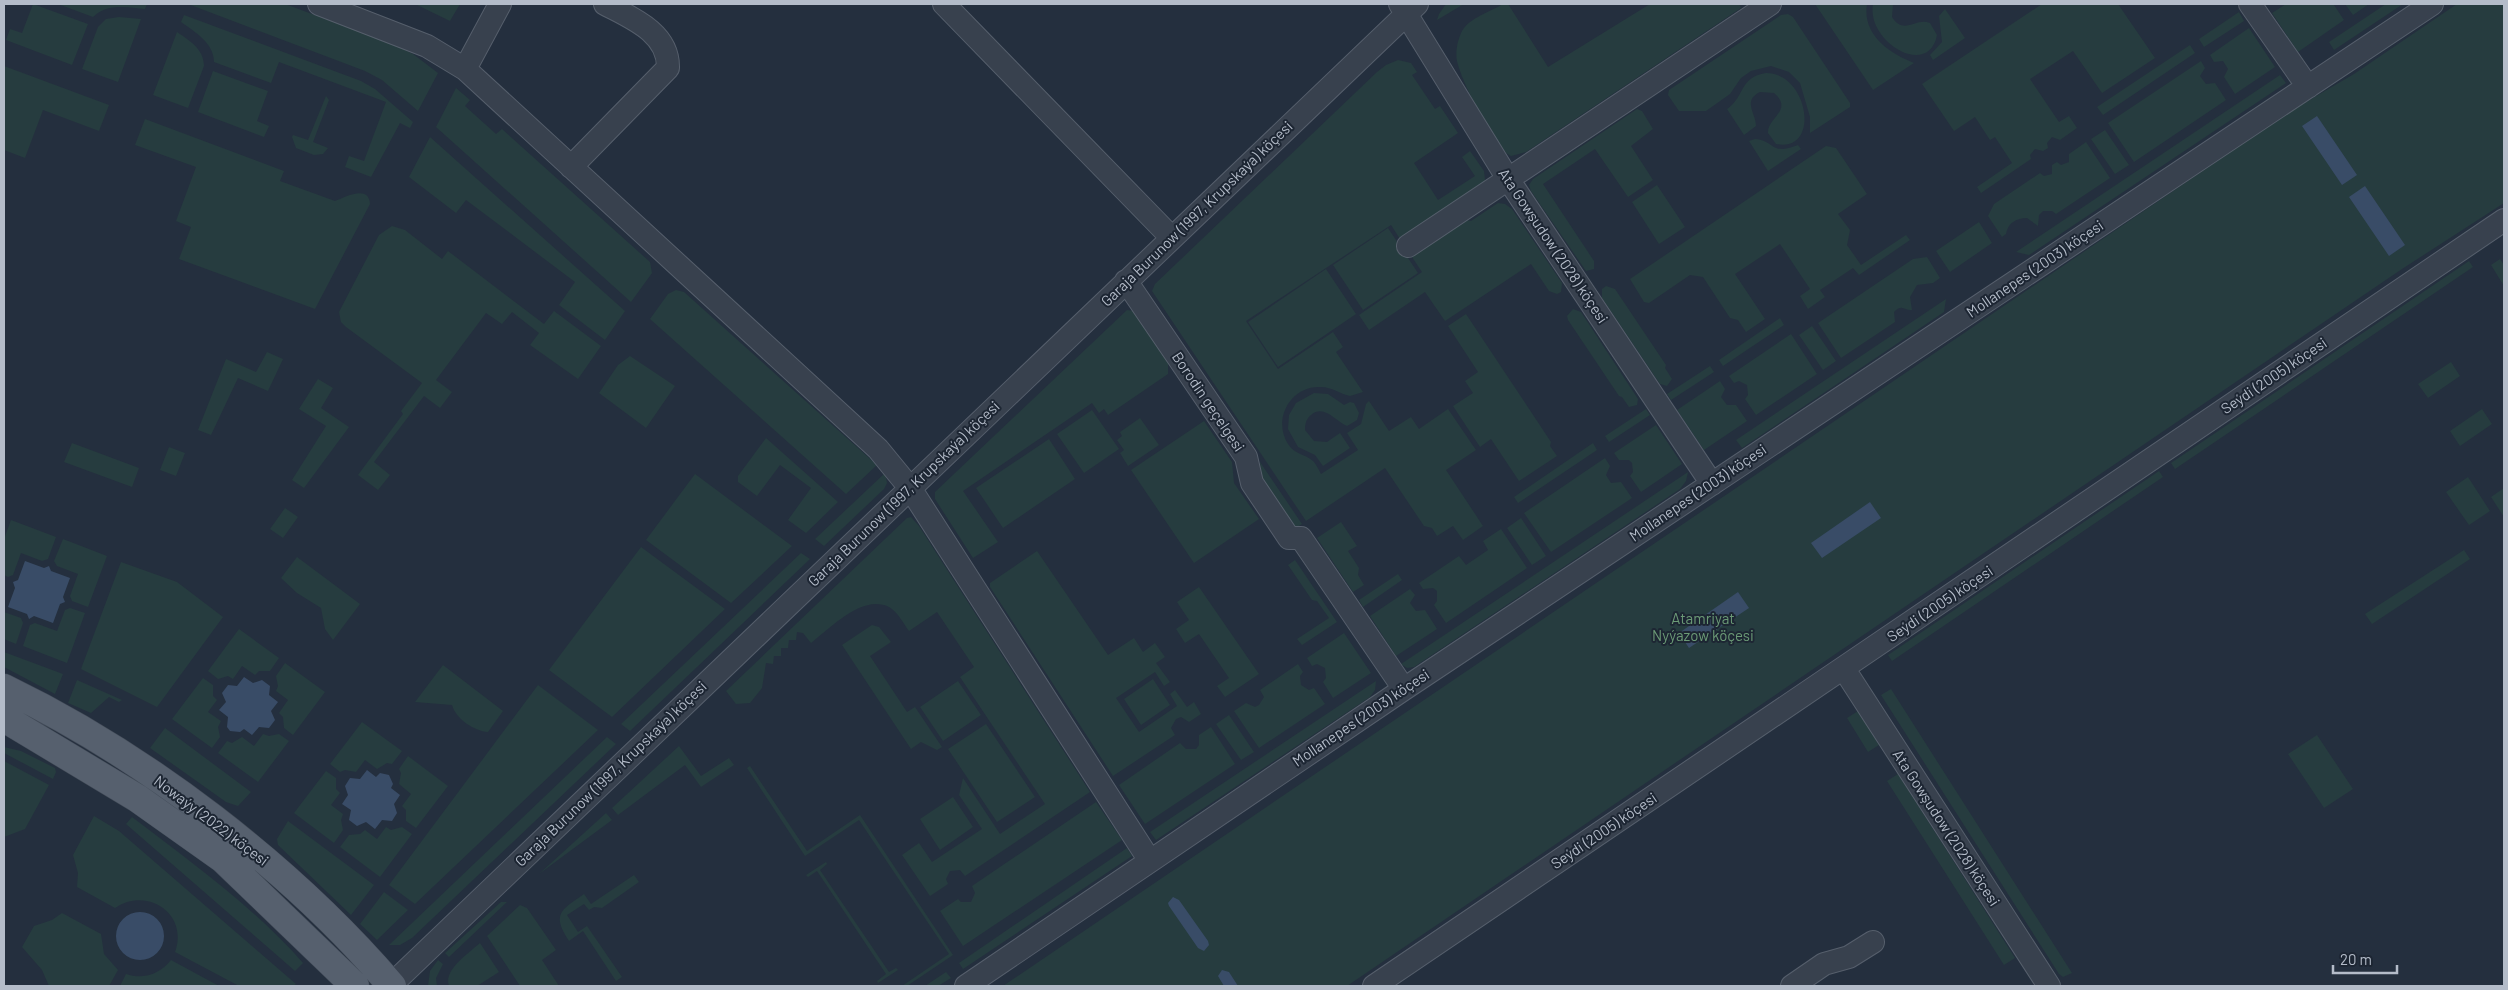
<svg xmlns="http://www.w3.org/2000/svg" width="2508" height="990" viewBox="0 0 2508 990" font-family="Barlow,sans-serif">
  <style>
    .green { fill: #263c3f }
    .water { fill: #394c67 }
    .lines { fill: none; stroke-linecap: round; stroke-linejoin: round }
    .minor-casing { stroke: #565f6c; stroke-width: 24 }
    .major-casing { stroke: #414a57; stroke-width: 29 }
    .minor { stroke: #38414e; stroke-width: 22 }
    .major { stroke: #56606e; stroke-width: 28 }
    .labels { text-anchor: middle; stroke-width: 4; stroke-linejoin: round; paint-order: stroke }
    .street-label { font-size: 15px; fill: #b4bcc9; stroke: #1d2633 }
    .park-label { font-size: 15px; fill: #6b9a76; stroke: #1d2633 }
  </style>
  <rect width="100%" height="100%" fill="#242f3e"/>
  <path class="green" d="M33 4 88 24 72 65 6 40 10 29 22 33Z
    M58 4H147L145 9C128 7 106 3 93 17Z
    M188 4H285L393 44 413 54 438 73 418 111 382 80 365 71Z
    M415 4H460L450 21Z
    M1446 4H1464L1437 20 1439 14Z
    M1503 4H1508L1548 67 1650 4H1739L1741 8 1526 152 1511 156C1494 148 1461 80 1457 61 1455 51 1458 39 1462 31 1469 18 1492 11 1503 4Z
    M1815 4H1867C1862 34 1888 53 1914 63L1873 90Z
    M1873 4H1893L1892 17C1904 36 1916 17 1930 23L1937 35C1929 79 1866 42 1873 4Z
    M2042 4H2118L2155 58 2102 93 2073 51 2030 79 2059 122 2069 116 2077 128 2060 140 2052 137 2047 143 2048 148 2043 151 2035 149 2030 155 2031 159 1981 193 1977 187 2012 163 1995 137 1990 140 1975 117 1954 131 1922 84Z
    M2286 4 2334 5 2344 20 2298 52 2272 13Z
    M2345 4H2369L2353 15Z
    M2386 4H2403L2334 50 2329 42Z
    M2457 4H2504V203L2402 269 1347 986H1003L2294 109 2354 74Z
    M1945 9 1965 38 1933 60 1930 55 1942 42 1939 16Z
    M2239 12 2244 21 2204 47 2199 39Z
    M1788 14 1793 17 1850 103V107L1810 133V117L1800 83 1789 72 1771 66 1751 71 1741 78 1730 94 1706 111H1679L1668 95 1669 90 1781 15Z
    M184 15 361 81 375 89 413 122 410 128 400 123 371 177 345 167 349 156 364 161 386 102 279 62 271 83 214 62C214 43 195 32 181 22Z
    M119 17 141 19 118 82 82 69 98 27 106 19Z
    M2249 28 2275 67 2235 94 2224 77 2228 69 2223 61 2214 62 2210 55Z
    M177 32C190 41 204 49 204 66L188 108 153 95Z
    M2190 45 2195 53 2103 115 2097 107Z
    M1398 60 1411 63 1417 72 1412 75 1435 109 1440 106 1458 133 1414 163 1438 200 1475 176 1462 157 1470 151 1484 171 1485 180 1483 184 1400 239 1391 225 1246 321 1278 369 1333 332 1343 347 1336 352 1363 392 1350 396C1340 394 1332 387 1321 387 1291 385 1272 419 1288 444 1294 454 1305 454 1313 461 1316 464 1319 470 1321 474L1358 450 1347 433 1361 424 1366 404 1369 401 1389 431 1411 417 1419 429 1448 409 1476 450 1446 470 1483 526 1463 540 1453 526 1437 536 1432 528 1424 526 1385 468 1306 521 1152 291 1155 284 1377 72 1386 65Z
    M2201 61 2205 68 2200 76 2206 84 2215 83 2226 100 2134 162 2108 123Z
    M4 66 109 105 99 131 43 110 25 158 4 150Z
    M213 71 268 91 257 121 269 126 264 137 198 112Z
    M1766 73C1809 73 1821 153 1776 144L1768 133C1767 118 1794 110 1774 93L1760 92C1742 101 1756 113 1756 126L1744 135 1727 109C1745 97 1739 77 1766 73Z
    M2280 75 2286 83 2029 255 2016 252Z
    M456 88 470 100 465 106 496 134 502 129 650 262 652 273 631 302 436 127Z
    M326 96 329 100 313 142 328 148 323 154 314 155 296 148 292 137 293 135 308 140Z
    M1637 109 1642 111 1653 129 1631 146 1653 180 1628 197 1595 149 1543 184 1594 261V269L1586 271 1531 191 1529 185 1533 179Z
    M145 119 284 171 280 181 335 201C345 197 369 184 370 204L315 309 179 259 191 227 176 221 196 167 135 145Z
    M2105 130 2129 165 2115 174 2091 139Z
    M430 137 625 311 605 340 559 305 575 282 466 200 456 213 409 177Z
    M1755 139C1776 141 1770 156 1798 145L1801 149 1768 171 1749 141Z
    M2086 142 2110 178 2056 214 2052 211H2043L2039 215 2038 226 2027 218C2016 218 2008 223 2006 234L2002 237 1988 216 1994 204 2040 173 2044 176 2052 174V165L2057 162 2061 165 2069 162V154Z
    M1826 146 1836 148 1867 194 1838 214 1850 230 1847 245 1861 265 1906 235 1910 240 1859 275 1853 268 1820 290 1825 297 1808 309 1800 296 1810 289 1780 244 1735 274 1765 319 1746 332 1738 320 1730 318 1703 277 1690 275 1649 303 1644 302 1630 279Z
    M1657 185 1685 227 1659 244 1632 202Z
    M1498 203 1505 204 1512 209 1562 283 1561 292 1557 294 1549 291 1531 264 1445 321 1425 292 1369 330 1359 315 1422 272 1412 257 1467 220 1471 221Z
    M1979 222 1992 243 1950 272 1936 251Z
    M392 226 405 230 442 259 448 251 544 324 554 311 601 346 578 379 530 345 539 333 512 312 502 324 486 313 436 380 452 392 440 408 424 396 374 462 390 475 378 490 358 475 403 414 401 411 422 383 346 327 341 322 339 312 379 235Z
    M1388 228 1418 273 1363 310 1333 265Z
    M1927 257 1940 278 1933 283 1917 285 1910 297 1912 310C1905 311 1902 303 1894 312L1895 322 1841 358 1818 323 1913 259Z
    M2500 259 2504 265V286L2491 265Z
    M2469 261 2473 267 2175 469 2171 463Z
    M1326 269 1356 314 1278 367 1248 322Z
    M1606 286 1615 289 1666 365 1665 368 1672 379 1667 386 1660 384 1602 298V289Z
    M676 290 684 292 877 465 846 494 650 319 668 294Z
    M1946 299 1944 312 1742 448 1736 440Z
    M1573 309 1581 312 1638 399 1637 405 1629 407 1622 397 1619 396 1568 320 1567 316Z
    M1127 310 1134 311 1168 360V374L1108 415 1104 409 1099 413 1092 403 963 491 998 542 973 558 935 499V492Z
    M1466 314 1551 442 1550 446 1557 456 1519 481 1491 439 1480 447 1453 406 1473 393 1465 381 1478 372 1448 326Z
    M1780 318 1784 325 1723 366 1719 360Z
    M1812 326 1836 361 1823 370 1799 335Z
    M1791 334 1817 374 1756 415 1745 399 1748 395 1747 385 1739 381 1734 383 1729 376Z
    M267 352 283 359 268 391 238 378 211 435 198 430 226 359 256 372Z
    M630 356 675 386 646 428 599 393 618 365Z
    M2451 362 2460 376 2428 398 2418 384Z
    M1710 366 1714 372 1671 400 1667 394Z
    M318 379 333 388 321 408 349 427 304 488 292 480 326 426 299 409Z
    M1720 381 1725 389 1721 397 1727 405H1736L1747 421 1704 450 1677 410Z
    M1314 393 1328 394 1344 405 1350 402 1354 403 1359 413 1357 420 1347 426C1335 421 1324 404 1311 415 1306 419 1305 424 1305 430L1314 441 1327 442 1340 433 1350 448 1323 466 1315 455 1298 447 1288 429 1289 415 1296 403Z
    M1646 409 1650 415 1609 442 1605 436Z
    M2482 409 2492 424 2460 446 2450 431Z
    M1092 410 1119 449 1084 473 1057 434Z
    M1140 418 1159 445 1128 466 1120 453 1124 450 1117 440 1122 436 1120 432Z
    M1204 421 1232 462 1234 483 1259 519 1194 563 1131 470Z
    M1656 425 1682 464 1641 492 1630 476 1633 472 1632 463 1629 460H1619L1614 453Z
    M766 438 838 502 806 533 788 520 811 488 780 465 757 496 738 482V476Z
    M1049 439 1075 479 1003 528 976 488Z
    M72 443 139 468 132 487 64 462Z
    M1593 443 1597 450 1518 503 1514 497Z
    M169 447 185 453 176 476 160 470Z
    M1605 458 1610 466 1606 475 1611 483 1621 482 1632 498 1551 552 1524 513Z
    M1260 462 1302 524 1294 529 1262 481Z
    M2159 471 2163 477 1892 661 1888 655Z
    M1688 472 1686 481 1680 489 1414 667 1407 668 1401 664Z
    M885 473 887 483 884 489 824 546 815 539Z
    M695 474 792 546 731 603 646 540Z
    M2468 477 2490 511 2469 525 2446 492Z
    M2504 488V517L2491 497Z
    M285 508 298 517 283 538 270 529Z
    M911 517 919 526 1090 792 965 876 960 870 950 871 946 879 948 884 930 896 902 855 919 843 932 862 982 829 959 795 963 778 1000 834 1045 804 960 677 974 667 937 612 909 631C903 623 898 612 889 607 862 594 831 628 811 643L803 633 797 632 796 640H789L788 648H781V656H774L773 664 766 663 762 688 750 703 736 704 726 691 907 518Z
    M1521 518 1546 556 1532 565 1507 528Z
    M11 520 56 537 48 559 42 561 21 553 13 575 8 577 4 575V539Z
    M1341 522 1357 546 1348 551 1359 568 1358 575 1364 585 1353 592 1317 538Z
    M1501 529 1527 568 1446 623 1434 605 1437 601V591L1433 588 1423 589 1419 583 1459 556 1466 565 1488 550 1483 541Z
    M63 539 107 556 88 607 72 601 70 596 78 574 57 566 54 561Z
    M641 547 725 609 612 717 549 670Z
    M2464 550 2470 559 2372 624 2365 614Z
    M1037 551 1108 655 1134 638 1143 652 1155 643 1165 657 1156 663 1170 682 1164 686 1155 672 1116 698 1139 732 1177 706 1170 694 1175 690 1187 707 1194 702 1201 714 1189 722 1181 717 1176 719 1171 728 1175 735 1113 776 990 587V583Z
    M801 553 810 559 630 731 621 724Z
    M297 557 360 604 333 640 325 629 321 608 297 593 281 578Z
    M1295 560 1337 622 1302 645 1297 639 1329 618 1317 601 1312 600 1288 565Z
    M121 562 177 582 223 617 157 707 81 669Z
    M1398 574 1402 580 1363 607 1359 600Z
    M1199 587 1259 674 1225 697 1217 686 1229 678 1199 634 1185 643 1176 629 1189 620 1177 602Z
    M1410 589 1415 595 1410 603 1416 611 1425 610 1437 629 1396 656 1370 616Z
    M70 608 85 613 67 663 23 646 30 625 35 623 57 631 65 610Z
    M4 612 21 618 23 623 16 644 4 639Z
    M872 625 879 627 891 642 870 656 907 712 915 707 942 747 937 750 921 742 911 749 842 645Z
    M239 629 279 658 270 671H259L255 675 242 666 233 679 228 676 218 679 208 671Z
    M1344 633 1371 673 1333 698 1323 682 1326 678 1325 668 1317 664 1312 666 1307 658Z
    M4 652 63 674 55 694 4 667Z
    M285 663 325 692 293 735 284 728 283 717 279 713 288 700 276 691 278 686 276 676Z
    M1298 664 1303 672 1300 676 1301 685 1309 690 1314 688 1325 704 1259 748 1234 711 1246 703 1255 707 1259 705 1264 697 1260 690Z
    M443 665 503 711 488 732C474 731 456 719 452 705L415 702Z
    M203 678 213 685V696L217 700 208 712 221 721 218 727 220 737 212 748 172 719Z
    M1153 679 1170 705 1141 725 1124 699Z
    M77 680 122 700 119 702 109 697 91 713 68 703Z
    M958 681 981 715 943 741 920 707Z
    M1376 681 1375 690 1370 697 1156 840 1150 832Z
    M538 685 598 730 415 904 389 885Z
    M1891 689 2072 973 2063 977 2059 974 1881 695Z
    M1858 711 1879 745 1868 752 1847 718Z
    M1229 715 1254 752 1241 760 1216 724Z
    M362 722 402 751 392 764 387 763 377 769 365 760 356 772 345 770 340 772 330 764Z
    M986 724 1035 797 997 822 948 749Z
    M1211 727 1235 764 1145 824 1119 785 1180 743 1186 749H1196L1199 745V735Z
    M165 728 251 792 238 806 226 802 150 748Z
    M263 734 269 736 279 734 289 741 258 782 218 753 227 741 232 743 242 737 254 746Z
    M2317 735 2353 789 2324 808 2288 754Z
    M607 737 616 744 412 938 400 945H389Z
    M679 746 701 776 729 758 734 765 701 787 685 765 618 815 612 808Z
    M4 747 21 751 55 768 56 772 53 779 4 753Z
    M408 756 448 786 416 828 406 821V810L402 806 411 794 399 784 401 773 399 769Z
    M4 761 49 785 25 829 4 837Z
    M750 766 807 851 860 815 953 955 907 986H902L949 954 859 820 805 856 747 768Z
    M326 771 336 778V789L340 793 331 805 343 814 341 820 343 830 334 843 294 813Z
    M1898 774 2015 958 2004 965 1887 781Z
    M953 797 973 827 940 850 920 819Z
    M1096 802 1122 840 963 946 940 911 958 899 961 902H971L975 893 972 886Z
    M606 813 612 820 539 874Z
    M94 816 119 831 296 984 293 986H239L175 952C189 914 147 886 115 908L77 887 78 873 73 855Z
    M132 817C191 862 254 907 303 963L295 971 126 824Z
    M288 821 374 885 351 915 278 845 277 839Z
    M386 827 391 830 402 827 412 834 380 877 340 847 349 835 360 834 365 830 377 839Z
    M1127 848 1132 856 963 969 959 963Z
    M826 862 827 864 820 870 889 972 896 968 898 970 878 983 877 981 886 974 817 871 808 877 806 875Z
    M634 875 639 882 602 908 594 907 589 910 584 904 567 915 578 932 587 926 622 977 616 981 583 931 569 941C551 914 561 910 584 894L591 904Z
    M384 892 408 910 377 940 360 924Z
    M501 902H507L449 957 445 953Z
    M520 905 527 908 556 950 542 960 559 986H520L487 936Z
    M62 913 101 934 104 954 118 970 109 986H49L42 970 22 947 34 926 52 920Z
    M480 943 499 972 477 986H449C443 970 469 953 480 943Z
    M171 960 219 986H120L126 974C143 980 160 974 171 960Z
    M438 960 443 964 436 978 437 986H428L430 971Z
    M946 972 951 978 938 986H925Z"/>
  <path class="water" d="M2317 116 2357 175 2342 185 2302 126Z
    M2365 186 2405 245 2389 256 2349 197Z
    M1870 502 1881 518 1822 558 1811 543Z
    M25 561 44 568 49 566 51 571 70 578 63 597 65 602 60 604 53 623 34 616 29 619 27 614 8 607 15 588 13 582 18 580Z
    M1738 592 1749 608 1689 648 1679 633Z
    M244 677 253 683 262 680 270 686 269 695 278 702 271 711 275 720 269 728 259 727 252 735 244 729 240 732 230 731 227 727 228 717 219 710 226 702 222 693 228 685 237 686Z
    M367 770 376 777 380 773 389 775 393 784 391 788 400 795 394 804 397 813 392 821 382 820 375 829 366 822 357 826 349 820 351 810 342 804 348 795 345 786 350 778 360 779Z
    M1173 897 1179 900 1208 941 1209 945 1204 951 1198 948 1169 906 1168 903Z
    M116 936a24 24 0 1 1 48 0a24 24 0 1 1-48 0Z
    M1222 970 1229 972 1238 986H1224L1218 976Z"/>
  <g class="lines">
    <defs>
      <path id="minor" d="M319 4 427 46 465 69 878 449 910 488 1150 861
        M944 4 1172 238
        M1400 4 1508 179 1712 484
        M2250 4 2308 87
        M465 69 500 4
        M571 167 668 68C669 33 632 18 605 4
        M1408 246 1770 4
        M1126 281 1246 457 1252 483 1289 538H1301L1404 689
        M1844 669 2049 986
        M390 986 1417 4
        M966 986 1404 689 2432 4
        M1374 986 2504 220
        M1792 986 1824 964 1849 957 1873 942"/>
      <path id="major" d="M4 688C145 756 290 867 392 986
        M4 718 137 798 223 859 355 986"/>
    </defs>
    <use href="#minor" class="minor-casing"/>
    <use href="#major" class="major-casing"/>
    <use href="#minor" class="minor"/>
    <use href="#major" class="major"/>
  </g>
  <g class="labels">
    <g class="street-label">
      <text transform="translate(1197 214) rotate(-44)" y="5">Garaja Burunow (1997, Krupskaýa) köçesi</text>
      <text transform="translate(1553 246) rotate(56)" y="5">Ata Gowşudow (2028) köçesi</text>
      <text transform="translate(2035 269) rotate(-34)" y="5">Mollanepes (2003) köçesi</text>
      <text transform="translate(2274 376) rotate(-34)" y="5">Seýdi (2005) köçesi</text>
      <text transform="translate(1208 402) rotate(56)" y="5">Borodin geçelgesi</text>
      <text transform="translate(1698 493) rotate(-34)" y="5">Mollanepes (2003) köçesi</text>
      <text transform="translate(904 494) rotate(-44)" y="5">Garaja Burunow (1997, Krupskaýa) köçesi</text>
      <text transform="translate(1940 604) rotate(-34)" y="5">Seýdi (2005) köçesi</text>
      <text transform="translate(1361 718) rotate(-34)" y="5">Mollanepes (2003) köçesi</text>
      <text transform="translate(611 774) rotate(-44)" y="5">Garaja Burunow (1997, Krupskaýa) köçesi</text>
      <text transform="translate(211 821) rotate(37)" y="5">Nowaýy (2022) köçesi</text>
      <text transform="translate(1946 828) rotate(57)" y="5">Ata Gowşudow (2028) köçesi</text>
      <text transform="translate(1604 831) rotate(-34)" y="5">Seýdi (2005) köçesi</text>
    </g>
    <g class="park-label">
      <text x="1703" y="624">Atamriyat<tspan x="1703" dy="17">Nyýazow köçesi</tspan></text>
    </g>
  </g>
  <rect width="2508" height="990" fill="none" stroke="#b4bcc9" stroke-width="10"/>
  <path d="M2333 965v8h64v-8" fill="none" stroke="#b4bcc9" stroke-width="2.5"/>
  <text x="2340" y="965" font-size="15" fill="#b4bcc9" stroke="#1d2633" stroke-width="4" paint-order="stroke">20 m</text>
</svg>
